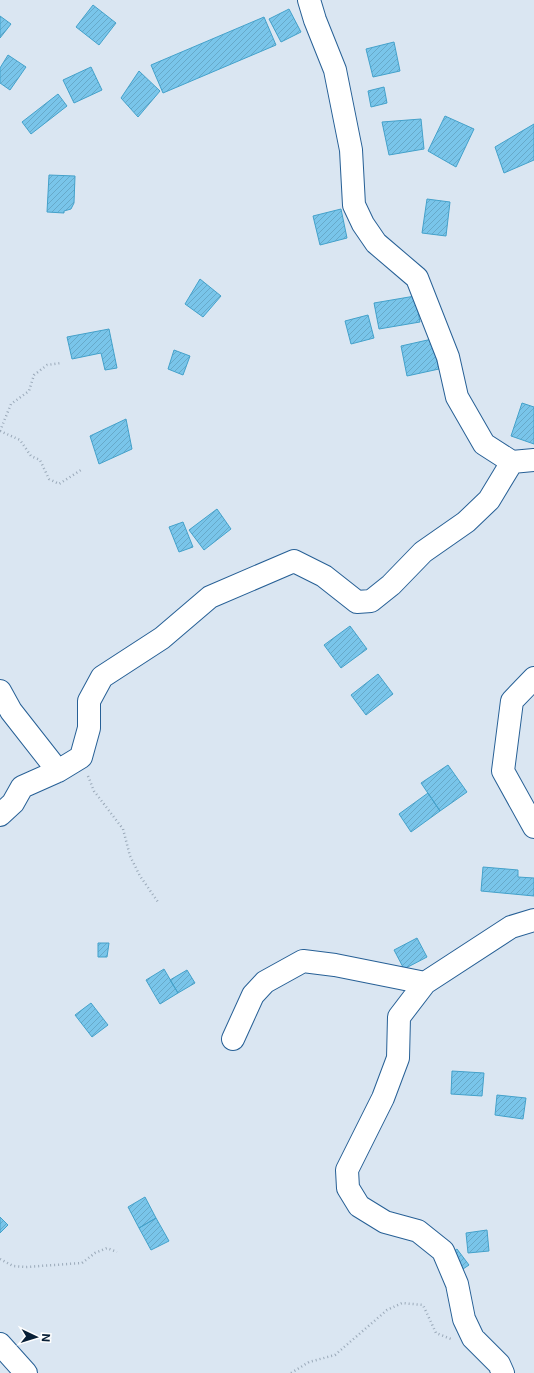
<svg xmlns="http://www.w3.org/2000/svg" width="534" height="1373" viewBox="0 0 534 1373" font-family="Inter,sans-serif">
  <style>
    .building { fill: url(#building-hatch); stroke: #44a1ca }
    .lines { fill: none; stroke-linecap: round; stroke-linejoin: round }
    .minor-casing { stroke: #276096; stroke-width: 24 }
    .path { stroke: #9aa9b9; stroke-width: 2.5; stroke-dasharray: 1 3; stroke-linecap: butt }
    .minor { stroke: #fff; stroke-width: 22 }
  </style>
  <defs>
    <pattern id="building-hatch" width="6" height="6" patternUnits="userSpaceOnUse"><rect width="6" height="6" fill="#79c5ea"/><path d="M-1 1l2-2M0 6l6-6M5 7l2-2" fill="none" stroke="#67a9c9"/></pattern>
  </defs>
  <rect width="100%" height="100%" fill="#dae6f2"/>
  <path class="building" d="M93 5 116 23 99 45 76 27Z
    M289 9 301 32 281 42 269 19Z
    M0 16 11 24 0 38Z
    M264 17 276 45 163 93 151 65Z
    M394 42 400 71 373 77 366 49Z
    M8 55 26 67 10 90 0 83V68Z
    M91 67 102 90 74 103 63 80Z
    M139 71 160 91 138 117 121 98Z
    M384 87 387 103 371 107 368 91Z
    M58 94 67 106 31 134 22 122Z
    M445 116 474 129 456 167 428 151Z
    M421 119 424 149 389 155 382 122Z
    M534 124V160L504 173 495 147Z
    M49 175 75 176 74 203 71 209 64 211V213L47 212Z
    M427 199 450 202 446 236 422 233Z
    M341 209 347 238 320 245 313 216Z
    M200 279 221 296 203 317 185 304Z
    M415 296 420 322 379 329 374 303Z
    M368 315 374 338 351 344 345 321Z
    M109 329 117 368 105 370 101 353 72 359 67 337Z
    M432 339 439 369 407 376 401 346Z
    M174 350 190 356 183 375 168 369Z
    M522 403 534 407V444L511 436Z
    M126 419 132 449 99 464 90 436Z
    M217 509 231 529 204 550 189 530Z
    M183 522 193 547 179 552 169 527Z
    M350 626 367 649 341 668 324 645Z
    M378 674 393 694 366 715 351 695Z
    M448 765 467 792 440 811 421 783Z
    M428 793 440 811 411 832 399 814Z
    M483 867 518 870V877L534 878V896L481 891Z
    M417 938 427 957 404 969 394 950Z
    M98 943H109L107 957H98Z
    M164 969 178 993 160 1004 146 980Z
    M187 970 195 983 178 993 170 980Z
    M91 1003 108 1025 92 1037 75 1015Z
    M452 1071 484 1073 482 1096 451 1094Z
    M497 1095 526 1098 523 1119 495 1115Z
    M145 1197 156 1218 139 1228 128 1207Z
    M0 1217 8 1225 0 1233Z
    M156 1218 169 1241 151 1250 139 1228Z
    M487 1230 489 1251 468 1253 466 1233Z
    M457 1249 469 1265 460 1271 448 1255Z"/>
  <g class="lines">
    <defs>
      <path id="minor" d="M309 0 315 20 335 70 351 150 354 205 363 224 376 243 417 278 448 357 457 397 484 444 512 462 534 460
        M534 678 512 701 503 771 534 827
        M0 691 11 711 58 771
        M0 815 13 803 22 787 58 771 81 757 89 728V701L102 677 162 638 210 597 294 561 324 576 357 602 371 601 391 585 423 552 466 522 489 500 512 462
        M233 1039 253 995 265 982 303 961 335 965 425 983
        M0 1344 26 1373
        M503 1373 499 1364 473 1338 464 1319 457 1284 443 1251 418 1231 385 1222 359 1206 348 1188 347 1170 383 1098 398 1058 399 1017 425 983 511 927 534 920"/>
    </defs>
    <use href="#minor" class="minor-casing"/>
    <path class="path" d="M0 431 20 440 31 456 40 460 49 479 59 484 81 470
      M0 431 11 404 29 391 34 375 47 365 61 363
      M88 776 94 791 123 829 130 856 140 876 158 902
      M0 1259 13 1266 26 1267 82 1263 95 1253 107 1248 117 1252
      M291 1373 309 1362 335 1355 387 1310 402 1303 423 1305 436 1333 451 1339"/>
    <use href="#minor" class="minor"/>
  </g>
  <g transform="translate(36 1337) rotate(94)" stroke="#ffffff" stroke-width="3" paint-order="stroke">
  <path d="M0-3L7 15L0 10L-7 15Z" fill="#081f36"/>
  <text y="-6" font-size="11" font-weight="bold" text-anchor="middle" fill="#081f36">N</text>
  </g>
</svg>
